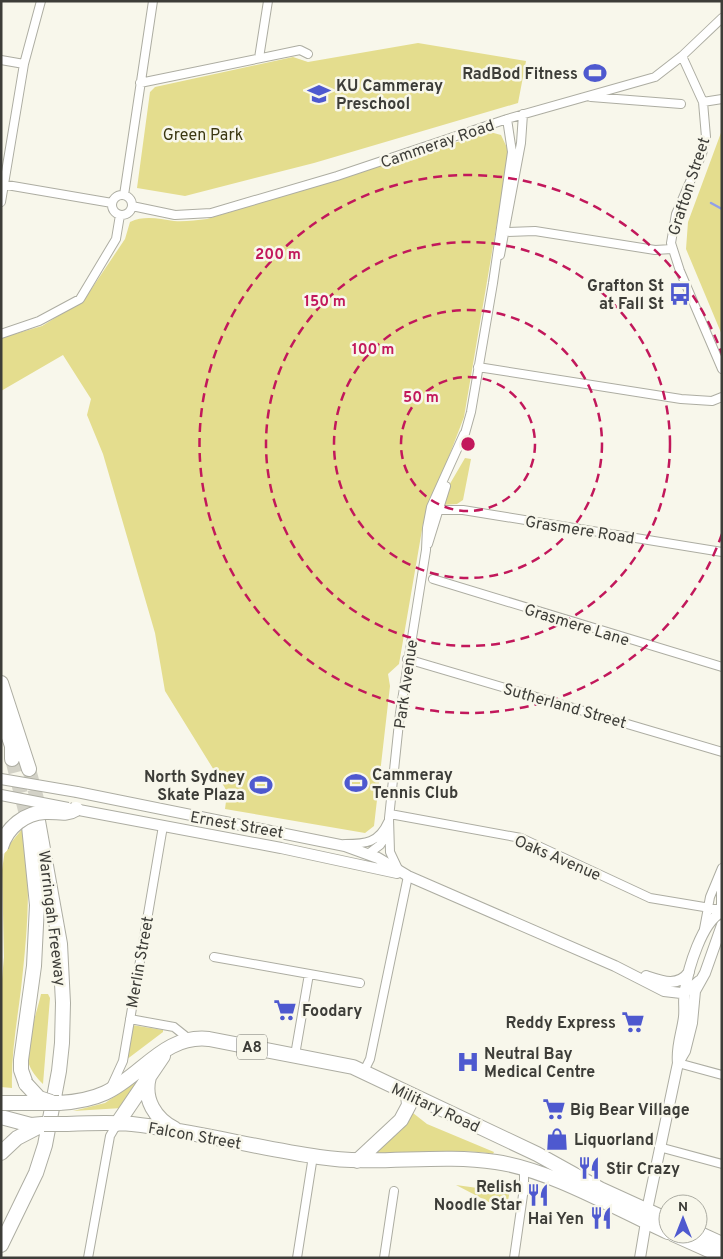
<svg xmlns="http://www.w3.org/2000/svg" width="723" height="1259" viewBox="0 0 723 1259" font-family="Overpass,sans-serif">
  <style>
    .green { fill: #e4dd8e }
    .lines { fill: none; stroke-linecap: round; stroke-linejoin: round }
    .stream { stroke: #909fe9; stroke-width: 2.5 }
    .highway-tunnel { stroke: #d3d2c7; stroke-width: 14; stroke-dasharray: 14 7; stroke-linecap: butt }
    .street-casing { stroke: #adada2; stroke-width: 10 }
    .secondary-casing { stroke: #adada2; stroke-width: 12 }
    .highway-casing { stroke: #adada2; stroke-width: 16 }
    .street { stroke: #fff; stroke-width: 8 }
    .secondary { stroke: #fff; stroke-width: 10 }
    .highway { stroke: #fff; stroke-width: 14 }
    .secondary-bridge-casing { stroke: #adada2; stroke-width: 12; stroke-linecap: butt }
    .highway-bridge-casing { stroke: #adada2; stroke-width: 16; stroke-linecap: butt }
    .secondary-bridge { stroke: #fff; stroke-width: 10 }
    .highway-bridge { stroke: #fff; stroke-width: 14 }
    .ring { fill: none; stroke: #c2185b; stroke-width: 2.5; stroke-dasharray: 9 6 }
    .labels { text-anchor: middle; stroke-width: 5; stroke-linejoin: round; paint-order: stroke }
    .shield { fill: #f8f7eb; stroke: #75756e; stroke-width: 1 }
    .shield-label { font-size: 15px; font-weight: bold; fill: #3d3d38 }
    .poi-label { font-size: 16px; font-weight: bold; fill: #3d3d38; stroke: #f8f7eb; text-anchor: start }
    .park-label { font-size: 16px; fill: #3b3711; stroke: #f8f7eb }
    .street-label { font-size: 16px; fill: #3d3d38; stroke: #f8f7eb }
    .centre { fill: #c2185b; stroke: #f8f7eb; stroke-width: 2.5 }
    .ring-label { font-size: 15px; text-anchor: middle; font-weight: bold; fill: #c2185b; stroke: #f8f7eb; stroke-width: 5; stroke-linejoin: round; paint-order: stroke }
  </style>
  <rect width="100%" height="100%" fill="#f8f7eb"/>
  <path class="green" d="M418 43 526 61 518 103 314 163 185 196 137 188 150 92 155 87 293 57 308 62Z
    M722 130V335L686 249 688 222Z
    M490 132 501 135 509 152 464 417 423 524 399 664 388 674 390 686 374 826 365 833 225 809 227 794 225 788 165 691 155 633 103 454 87 415 91 399 63 355 1 391V338L42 326 84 300 125 239 130 222C145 215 159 219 174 221 185 222 196 220 207 219Z
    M465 458 471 459 463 500 457 504 442 505 444 494Z
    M23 828C32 881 27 936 21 989 17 1022 11 1054 12 1088L1 1087V990L4 957 2 870 5 850Z
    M41 994H48L50 998 43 1084C37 1078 30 1070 28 1061 25 1045 38 1009 41 994Z
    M132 1025 163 1030V1032L126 1060Z
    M139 1080 122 1108 73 1111 105 1103Z
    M413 1113 427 1124 494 1152 493 1154C452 1147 414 1158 374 1154L399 1132Z
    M456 1185 492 1190H510L506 1211Z"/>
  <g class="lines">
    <path class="stream" d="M711 203 722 209"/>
    <path class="highway-tunnel" d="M12 759 29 826
      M29 769 41 814"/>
    <defs>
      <path id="street" d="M682 56 703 102 706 137 702 154 676 214 671 243 680 271 722 369
        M259 58 268 1
        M1 60 24 64
        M140 83 300 50 308 54
        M591 97 681 104
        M703 102 722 99
        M1 184 112 203
        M112 205a10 10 0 1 1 20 0a10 10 0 1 1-20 0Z
        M124 195 153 1
        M1 202 24 64 41 1
        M132 206 175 215 211 213 337 176 507 119 655 77 682 56 722 18
        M505 232 535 231 655 250 672 249
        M500 255 521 143 523 114
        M1 334 39 321 80 299 116 239 120 215
        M478 367 681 399 712 401 722 397
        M464 437 471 412 493 283 512 152 507 119
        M437 510H463L722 552
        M428 544 446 486
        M433 579 722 667
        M407 659 722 752
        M390 814 521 838 650 898 722 910
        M345 844C365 844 379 843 388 822
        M368 854 380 845 387 834
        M398 869 390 852 389 818 400 713 426 550 427 528 431 507 464 434
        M721 912V873
        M704 929 710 897 722 868
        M214 957 360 983
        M130 1019 174 1027 189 1039
        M295 1055 309 974
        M678 1063 722 1075
        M360 1070 366 1067 370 1059 408 876
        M112 1085 123 1061 163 826
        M659 1147 722 1164
        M88 1258 110 1136 117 1124
        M297 1258 313 1156
        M384 1258 394 1191
        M514 1258 524 1188V1168"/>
      <path id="secondary" d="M77 792 345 846 378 858 408 876 615 966 664 991 681 993 690 989 699 981
        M79 810 281 848 397 873
        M646 976C661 981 678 988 689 972
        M678 1063C676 1047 682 1033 684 1017 685 1008 683 999 685 990 688 969 702 921 722 912
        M647 1210 678 1063 685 1051 692 1023 695 991 705 973 722 925
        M640 1258 646 1222"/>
      <path id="highway" d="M1 683 29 769
        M1 714 12 746
        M12 744V759
        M149 1077C143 1099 155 1119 175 1129
        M26 1084 21 1070V1060L34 966 37 905 29 826
        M59 1103C75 1102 90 1100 105 1093 142 1076 164 1034 209 1039L353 1067 537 1154 600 1189 668 1220
        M1 1117 31 1125 42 1124
        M67 1124C89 1123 111 1122 132 1124 195 1131 256 1148 319 1157 378 1166 437 1153 496 1162 551 1170 617 1209 668 1232
        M117 1124 163 1056
        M1 1153 17 1138 44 1124
        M357 1161 401 1120 409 1105 408 1094
        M698 1233 722 1244
        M673 1234 722 1256
        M1 1245 36 1173 45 1145 59 1071 62 1043 63 1003 60 944 38 821"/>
    </defs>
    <use href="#street" class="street-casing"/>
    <use href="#secondary" class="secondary-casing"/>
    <use href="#highway" class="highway-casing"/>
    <use href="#street" class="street"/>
    <use href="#secondary" class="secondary"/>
    <use href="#highway" class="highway"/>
    <defs>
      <path id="secondary-bridge" d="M1 779 77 792
        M1 795 68 808"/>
      <path id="highway-bridge" d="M1 847C7 827 25 813 45 812 58 811 65 816 76 809
        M26 1084 39 1098 51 1102
        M1 1103H59
        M44 1124H67"/>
    </defs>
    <use href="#secondary-bridge" class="secondary-bridge-casing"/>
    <use href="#highway-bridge" class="highway-bridge-casing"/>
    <use href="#secondary-bridge" class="secondary-bridge"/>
    <use href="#highway-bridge" class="highway-bridge"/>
  </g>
  <g class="ring">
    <circle cx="468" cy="444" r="67"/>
    <circle cx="468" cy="444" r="134"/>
    <circle cx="468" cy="444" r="202"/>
    <path d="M722 534A269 269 0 1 1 722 354"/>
  </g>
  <defs>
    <symbol id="stadium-bare" viewBox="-9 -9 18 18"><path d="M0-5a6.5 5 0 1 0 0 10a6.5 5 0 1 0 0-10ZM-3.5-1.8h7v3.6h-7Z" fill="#4e59cf" stroke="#f8f7eb" stroke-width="2.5" paint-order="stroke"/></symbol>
    <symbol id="school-bare" viewBox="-9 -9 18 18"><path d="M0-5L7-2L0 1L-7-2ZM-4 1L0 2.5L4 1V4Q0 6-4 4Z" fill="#4e59cf" stroke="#f8f7eb" stroke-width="2.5" paint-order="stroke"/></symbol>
    <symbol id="bus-bare" viewBox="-9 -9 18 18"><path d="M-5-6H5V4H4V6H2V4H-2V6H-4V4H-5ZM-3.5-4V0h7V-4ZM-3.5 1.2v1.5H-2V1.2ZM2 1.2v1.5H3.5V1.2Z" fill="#4e59cf" stroke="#f8f7eb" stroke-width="2.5" paint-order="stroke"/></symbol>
    <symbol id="supermarket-bare" viewBox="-9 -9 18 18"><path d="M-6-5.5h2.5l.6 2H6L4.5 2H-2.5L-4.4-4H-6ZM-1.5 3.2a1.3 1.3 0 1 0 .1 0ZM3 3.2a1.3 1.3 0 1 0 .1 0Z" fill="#4e59cf" stroke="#f8f7eb" stroke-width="2.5" paint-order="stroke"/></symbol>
    <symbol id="hospital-bare" viewBox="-9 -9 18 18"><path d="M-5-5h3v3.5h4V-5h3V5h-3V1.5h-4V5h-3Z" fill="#4e59cf" stroke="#f8f7eb" stroke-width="2.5" paint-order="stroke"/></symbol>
    <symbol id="shop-bare" viewBox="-9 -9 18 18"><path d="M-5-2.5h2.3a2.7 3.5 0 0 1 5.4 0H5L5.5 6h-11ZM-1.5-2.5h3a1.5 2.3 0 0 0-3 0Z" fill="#4e59cf" stroke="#f8f7eb" stroke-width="2.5" paint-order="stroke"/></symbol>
    <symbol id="restaurant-bare" viewBox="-9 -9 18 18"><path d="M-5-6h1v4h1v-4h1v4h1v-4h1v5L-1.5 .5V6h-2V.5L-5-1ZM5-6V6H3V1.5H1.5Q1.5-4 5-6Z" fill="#4e59cf" stroke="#f8f7eb" stroke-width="2.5" paint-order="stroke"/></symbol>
  </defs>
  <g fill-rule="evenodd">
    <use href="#stadium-bare" x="579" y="57" width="32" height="32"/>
    <use href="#school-bare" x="303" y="78" width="32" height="32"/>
    <use href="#bus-bare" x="664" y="278" width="32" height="32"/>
    <use href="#stadium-bare" x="340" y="767" width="32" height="32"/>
    <use href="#stadium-bare" x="245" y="769" width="32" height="32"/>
    <use href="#supermarket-bare" x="269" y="994" width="32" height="32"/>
    <use href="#supermarket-bare" x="617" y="1006" width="32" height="32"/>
    <use href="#hospital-bare" x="452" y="1046" width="32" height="32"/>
    <use href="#supermarket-bare" x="538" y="1093" width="32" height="32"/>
    <use href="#shop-bare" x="541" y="1123" width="32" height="32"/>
    <use href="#restaurant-bare" x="573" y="1152" width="32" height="32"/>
    <use href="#restaurant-bare" x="522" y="1179" width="32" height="32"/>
    <use href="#restaurant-bare" x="585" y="1202" width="32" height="32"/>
  </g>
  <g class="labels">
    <rect class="shield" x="237" y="1034.5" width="30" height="25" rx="4"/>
    <g class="shield-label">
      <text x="252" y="1052">A8</text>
    </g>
    <g class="poi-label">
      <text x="578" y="79" text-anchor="end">RadBod Fitness</text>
      <text x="336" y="91">KU Cammeray<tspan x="336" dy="18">Preschool</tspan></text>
      <text x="664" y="291" text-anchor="end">Grafton St<tspan x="664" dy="18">at Fall St</tspan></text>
      <text x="372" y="780">Cammeray<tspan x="372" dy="18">Tennis Club</tspan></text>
      <text x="245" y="782" text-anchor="end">North Sydney<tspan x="245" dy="18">Skate Plaza</tspan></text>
      <text x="302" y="1016">Foodary</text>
      <text x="616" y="1028" text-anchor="end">Reddy Express</text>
      <text x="484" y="1059">Neutral Bay<tspan x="484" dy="18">Medical Centre</tspan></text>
      <text x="570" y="1115">Big Bear Village</text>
      <text x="574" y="1145">Liquorland</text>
      <text x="606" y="1174">Stir Crazy</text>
      <text x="522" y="1192" text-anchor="end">Relish<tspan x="522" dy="18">Noodle Star</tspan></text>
      <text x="584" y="1224" text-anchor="end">Hai Yen</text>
    </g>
    <g class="park-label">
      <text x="203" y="140">Green Park</text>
    </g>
    <g class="street-label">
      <text transform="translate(437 143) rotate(-19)" y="6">Cammeray Road</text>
      <text transform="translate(688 186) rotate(-72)" y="6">Grafton Street</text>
      <text transform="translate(580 529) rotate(9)" y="6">Grasmere Road</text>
      <text transform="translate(577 624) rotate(17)" y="6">Grasmere Lane</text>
      <text transform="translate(405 684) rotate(-82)" y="6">Park Avenue</text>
      <text transform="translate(565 705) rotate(16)" y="6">Sutherland Street</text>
      <text transform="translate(237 824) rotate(10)" y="6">Ernest Street</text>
      <text transform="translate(558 857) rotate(23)" y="6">Oaks Avenue</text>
      <text transform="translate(53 918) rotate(83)" y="6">Warringah Freeway</text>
      <text transform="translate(139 962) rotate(-80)" y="6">Merlin Street</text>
      <text transform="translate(436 1107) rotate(25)" y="6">Military Road</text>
      <text transform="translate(195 1135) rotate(10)" y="6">Falcon Street</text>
    </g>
  </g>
  <circle cx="468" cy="444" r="8" class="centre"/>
  <g class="ring-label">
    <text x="278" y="259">200 m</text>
    <text x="325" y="306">150 m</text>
    <text x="373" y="354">100 m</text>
    <text x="421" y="402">50 m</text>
  </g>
  <rect width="723" height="1259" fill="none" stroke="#3d3d38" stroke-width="5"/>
  <g transform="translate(683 1219)"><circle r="24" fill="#f8f7eb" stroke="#adada3"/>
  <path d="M0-4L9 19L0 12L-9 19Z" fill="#4e59cf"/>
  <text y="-8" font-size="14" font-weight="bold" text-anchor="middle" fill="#3d3d38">N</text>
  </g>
</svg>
